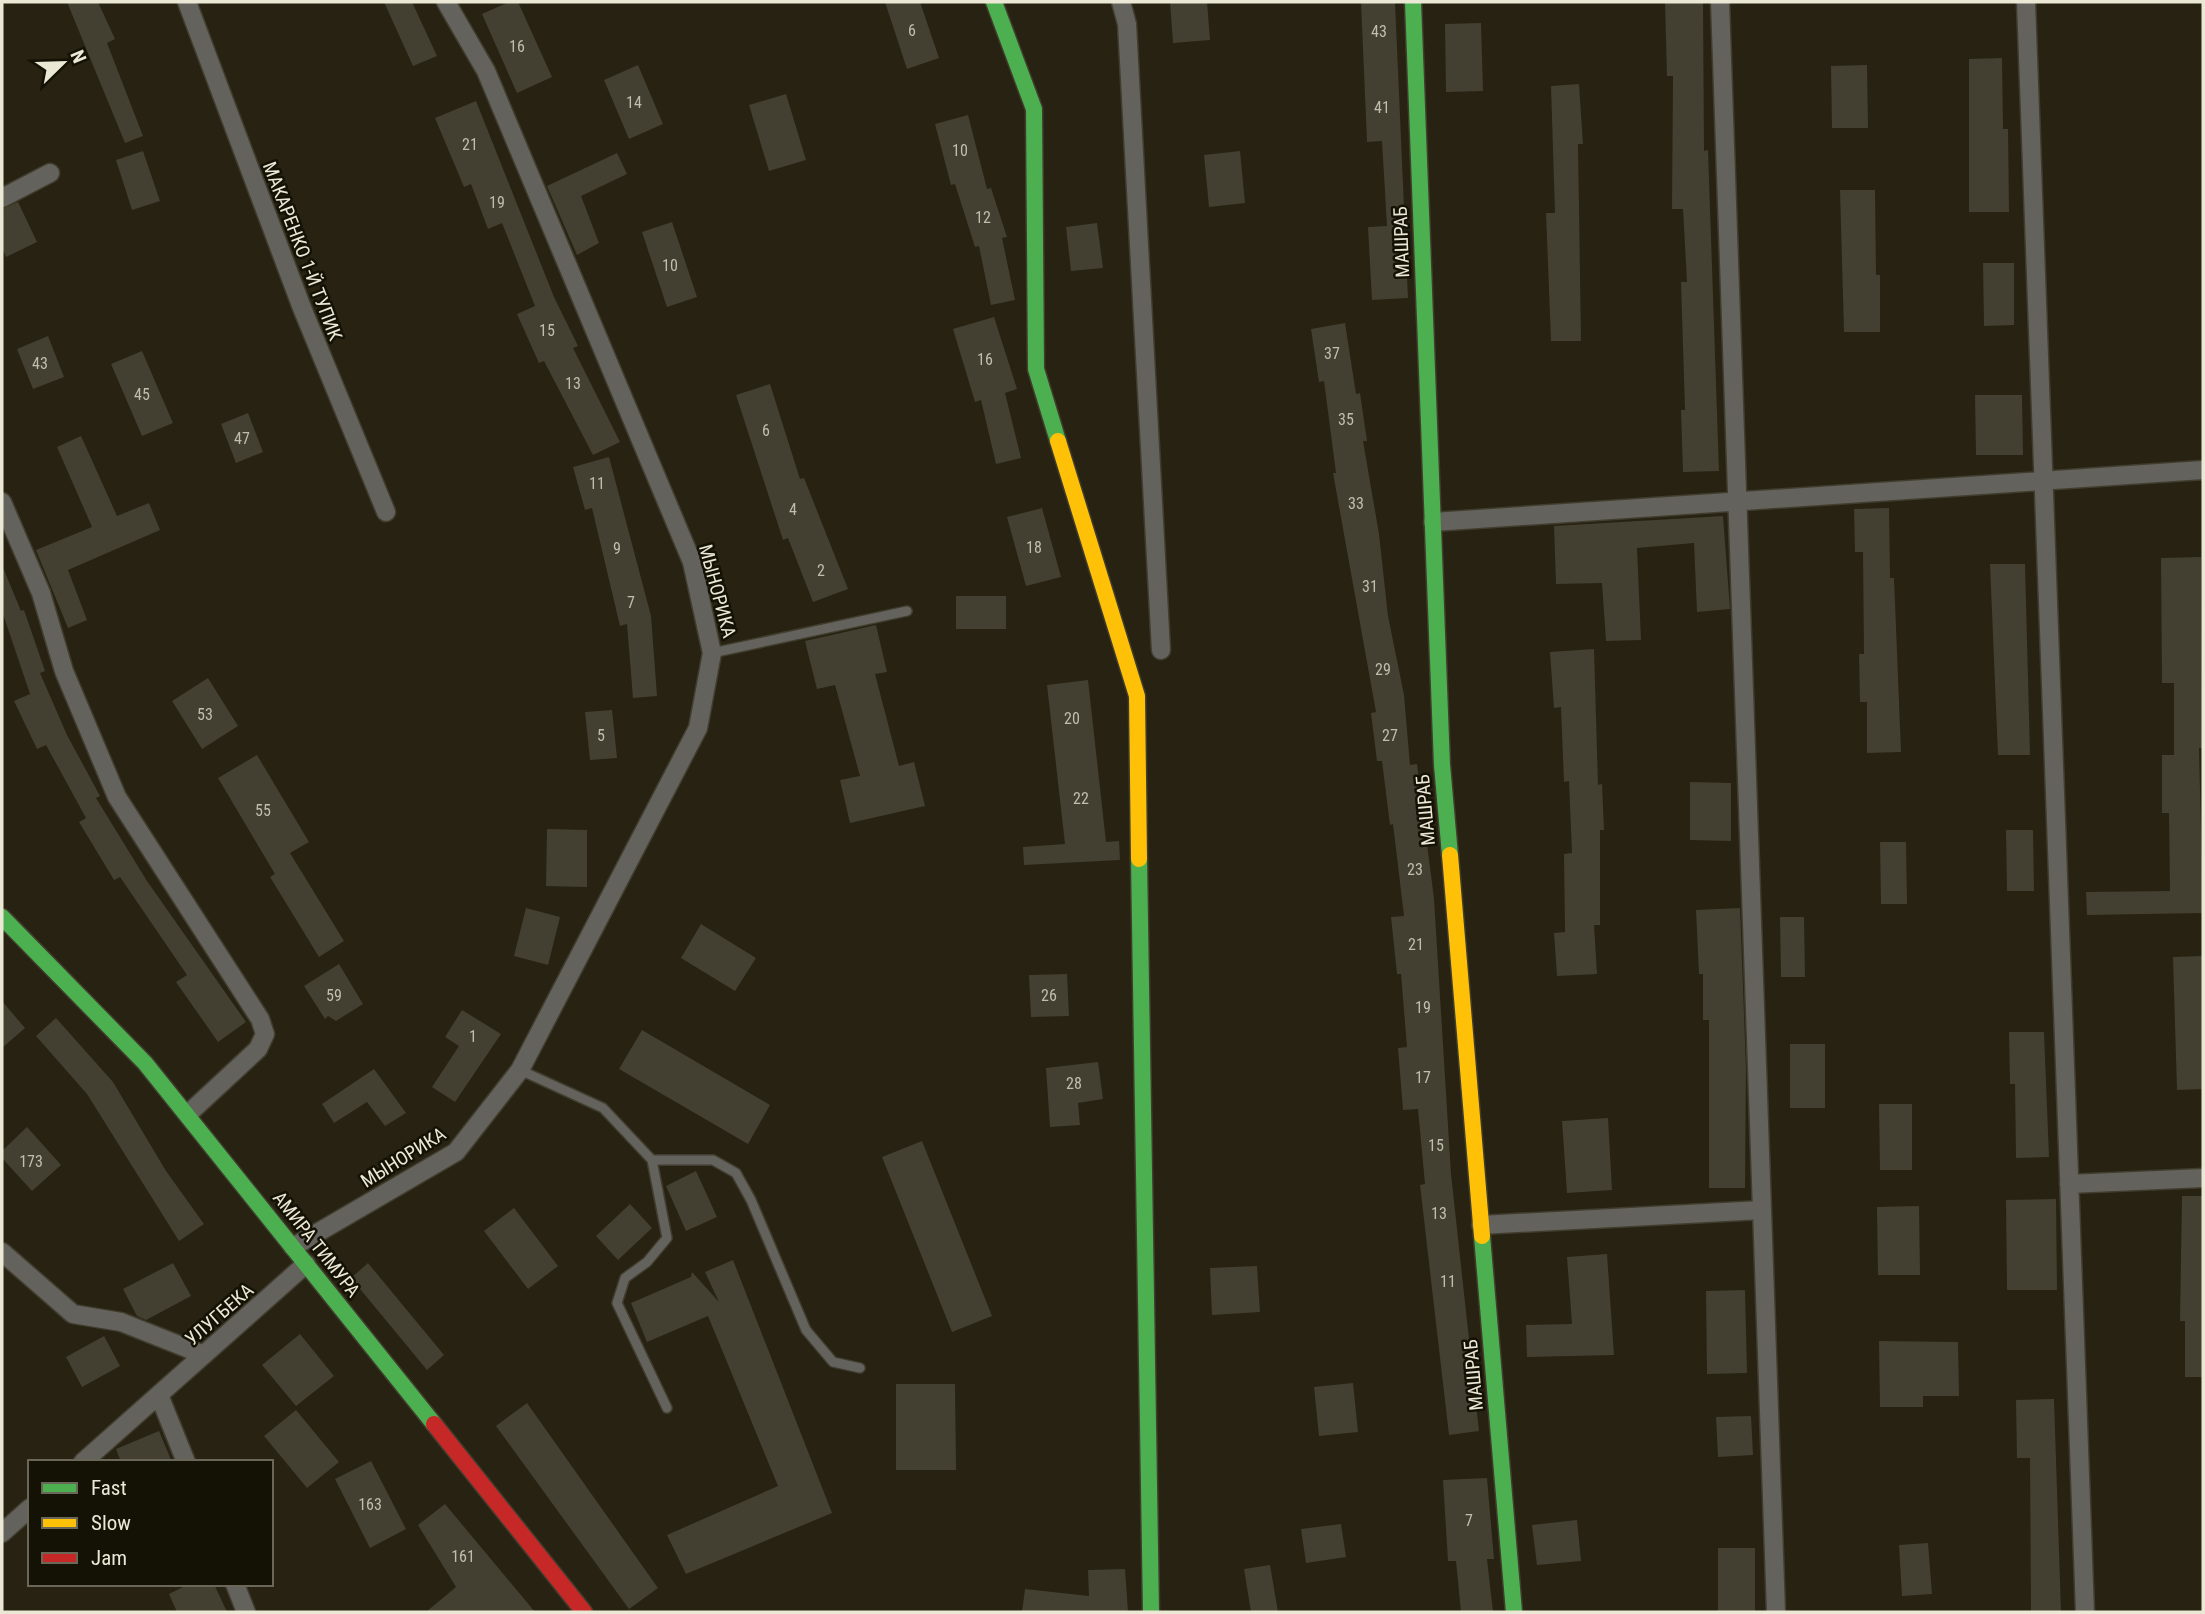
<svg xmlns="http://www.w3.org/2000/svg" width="2205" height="1614" viewBox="0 0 2205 1614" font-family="'Roboto Condensed',sans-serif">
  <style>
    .building { fill: #434031 }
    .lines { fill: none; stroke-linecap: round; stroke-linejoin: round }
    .lane-casing { stroke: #413d2e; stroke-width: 12 }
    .street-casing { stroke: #413d2e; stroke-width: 21 }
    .fast-casing { stroke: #413d2e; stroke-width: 19 }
    .slow-casing { stroke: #413d2e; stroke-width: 19 }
    .jam-casing { stroke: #413d2e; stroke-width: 19 }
    .lane { stroke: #63625c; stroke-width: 9 }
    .street { stroke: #63625c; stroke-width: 18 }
    .fast { stroke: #4caf50; stroke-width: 16 }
    .slow { stroke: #ffc107; stroke-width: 16 }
    .jam { stroke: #c62828; stroke-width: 16 }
    .labels { text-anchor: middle; stroke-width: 5; stroke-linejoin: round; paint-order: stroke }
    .number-label { font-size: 16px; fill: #c2bead }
    .street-label { font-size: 19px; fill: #ece8d6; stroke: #141105 }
  </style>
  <rect width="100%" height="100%" fill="#272211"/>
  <path class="building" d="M67 2H98L115 39 107 43 143 136 125 143Z
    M384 2H412L437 56 413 66Z
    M509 2H518L552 77 517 93 482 14Z
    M885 2H920L939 58 907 69Z
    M1170 2H1207L1210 40 1173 43Z
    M1361 2H1395L1408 298 1372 300 1368 227 1387 226 1382 141 1367 142Z
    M1665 2H1703L1704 151 1708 150 1719 471 1683 472 1681 410H1685L1681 282H1687L1683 209H1672L1673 76H1667Z
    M1481 23 1483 91 1446 92 1445 24Z
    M2002 58 2003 129H2008L2009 212H1969V59Z
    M638 65 663 124 629 139 604 80Z
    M1867 65 1868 128H1832L1831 66Z
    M1579 84 1583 144H1578L1581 341H1551L1546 213H1555L1551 86Z
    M786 94 806 160 769 171 749 105Z
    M476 101 554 297 578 346 573 348 620 442 593 455 544 361 539 363 517 314 535 306 502 223 488 229 471 184 464 187 435 118Z
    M968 115 987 189 991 188 1007 237 1002 238 1015 300 991 305 979 246 975 247 955 184 951 185 935 124Z
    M143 151 160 201 132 210 116 160Z
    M1240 151 1245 203 1209 207 1204 155Z
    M617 153 627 174 581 196 599 243 577 255 547 186Z
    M1840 190H1875L1876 275H1880V332H1844Z
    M18 202 37 242 6 257 2 248V209Z
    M672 222 697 297 667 307 642 232Z
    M1097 223 1103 268 1071 271 1066 227Z
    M1983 263H2014V325L1984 326Z
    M994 317 1017 389 1005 393 1021 458 996 464 981 400 975 402 953 329Z
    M1345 323 1356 394 1360 393 1367 441H1363L1379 534 1388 616 1404 695 1410 765 1417 764 1434 899 1451 1174 1479 1431 1449 1435 1420 1185 1425 1184 1418 1109 1403 1110 1398 1048 1407 1047 1401 974H1397L1391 917 1404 916 1393 824 1390 825 1382 761H1377L1371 713 1376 712 1333 473H1336L1324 381 1319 382 1311 329Z
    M48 336 64 377 33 389 17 349Z
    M142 351 173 423 142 436 111 364Z
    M770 384 800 479 804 478 848 589 813 602 788 538 783 540 736 395Z
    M1975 395H2022L2023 455H1976Z
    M248 413 263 452 236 463 221 424Z
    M81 436 117 516 149 503 160 530 68 570 87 620 68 628 36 550 92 527 57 447Z
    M609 457 651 616 657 696 633 698 627 624 620 626 592 508 585 510 573 467Z
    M1042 508 1061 577 1026 586 1007 517Z
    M1889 508 1890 578H1894L1901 752 1867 753V702H1860L1859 654H1864L1863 552H1855L1854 509Z
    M1723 516 1730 609 1697 612 1694 543 1637 548 1641 640 1606 641 1602 583 1556 584 1554 526Z
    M2201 557 2202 748H2199L2203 913 2087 915 2086 892 2170 891 2169 813H2162V755H2174V683H2162L2161 558Z
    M1990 564H2025L2030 755H1998Z
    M2 565 21 611 24 610 45 671 40 673 67 735 100 796 96 798 147 881 246 1022 218 1042 176 982 187 975 120 877 114 880 79 822 86 818 46 745 37 749 14 701 30 694 2 611Z
    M956 596H1006V629H956Z
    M876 625 887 672 875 674 899 766 914 762 925 806 850 823 840 780 860 776 835 685 817 689 805 641Z
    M1594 649 1598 785 1602 784 1604 830H1600V925H1594L1597 974 1557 976 1554 933 1565 932 1564 854 1572 853 1569 781 1564 782 1561 707 1554 708 1550 652Z
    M208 678 238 726 202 749 172 701Z
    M1088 680 1106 842 1119 841 1120 860 1024 865 1023 847 1065 844 1047 685Z
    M612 710 617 758 590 760 585 712Z
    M257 755 309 842 290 853 344 941 319 957 270 877 275 874 218 778Z
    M1690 782 1731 783V841L1690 840Z
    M547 829 587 830V887L546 886Z
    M2006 830H2033L2034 891H2007Z
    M1880 842H1906L1907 904H1881Z
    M526 908 560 917 548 965 514 956Z
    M1740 908 1746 1068 1745 1188H1709V1020H1703V974H1699L1696 910Z
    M1780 917H1804L1805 977H1781Z
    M701 924 756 958 735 991 681 958Z
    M2203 956V1089L2177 1090 2173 957Z
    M339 964 363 1004 336 1021 328 1016 325 1019 304 986Z
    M1067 974 1069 1016 1031 1017 1029 975Z
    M2 1001 25 1028 2 1048Z
    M462 1010 501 1034 455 1102 432 1087 459 1046 445 1037Z
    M56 1018 113 1082 166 1171 204 1224 179 1241 87 1094 36 1036Z
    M642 1030 770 1105 748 1144 619 1069Z
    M2009 1032H2044L2049 1157 2016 1158 2015 1084H2010Z
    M1790 1044H1825V1108H1790Z
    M1098 1062 1103 1099 1078 1103 1080 1125 1050 1127 1046 1068Z
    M374 1069 406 1113 385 1126 367 1102 334 1123 322 1104Z
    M1879 1104H1912V1170H1880Z
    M1608 1118 1612 1190 1567 1193 1562 1121Z
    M27 1127 61 1165 32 1191 2 1158V1151Z
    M922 1141 992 1316 952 1332 882 1157Z
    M696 1171 717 1217 686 1231 666 1186Z
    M2182 1196H2203V1377H2185V1321H2180Z
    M2056 1199 2057 1290H2007L2006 1200Z
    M630 1204 652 1228 618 1260 596 1236Z
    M1919 1206 1920 1275H1878L1877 1207Z
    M514 1208 558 1266 528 1289 484 1231Z
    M1607 1254 1614 1355 1527 1357 1526 1325 1572 1324 1567 1257Z
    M733 1260 832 1513 686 1574 667 1535 778 1486 708 1316 647 1342 631 1303 691 1277 692 1272 719 1302 705 1272Z
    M173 1263 191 1296 146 1320 137 1316 123 1289Z
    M368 1263 444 1355 427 1370 351 1278Z
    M1257 1266 1260 1312 1212 1315 1210 1268Z
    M1745 1290 1747 1373 1707 1374 1706 1291Z
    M300 1334 334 1376 296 1406 262 1365Z
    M104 1336 120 1366 82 1387 66 1357Z
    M1879 1341 1958 1342 1959 1396H1923V1407H1880Z
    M1353 1383 1358 1432 1319 1436 1314 1387Z
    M896 1384H955L956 1470H896Z
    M2054 1399 2061 1612H2031L2030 1458H2017L2016 1400Z
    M527 1403 658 1588 629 1609 496 1426Z
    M296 1410 339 1462 307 1488 264 1436Z
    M1751 1416 1753 1455 1718 1457 1716 1417Z
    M159 1431 172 1462H121L116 1449Z
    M371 1461 406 1529 370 1548 335 1479Z
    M1487 1478 1494 1559H1487L1493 1612H1461L1456 1561H1448L1443 1480Z
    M445 1504 535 1612H426L456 1587 418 1525Z
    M1577 1520 1581 1561 1537 1565 1532 1525Z
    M1341 1524 1346 1557 1306 1563 1301 1529Z
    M1928 1543 1932 1594 1902 1596 1899 1545Z
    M1718 1548H1755V1612H1718Z
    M1270 1565 1278 1612H1251L1244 1569Z
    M1125 1569 1128 1612H1022L1025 1589 1089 1596 1088 1570Z
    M189 1584H214L227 1612H177L169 1594Z"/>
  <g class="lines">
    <defs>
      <path id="lane" d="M712 653 907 611
        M520 1070 603 1108 652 1160 667 1238 647 1262 625 1278 617 1303 667 1408
        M652 1160H713L736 1173 751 1200 806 1330 833 1362 860 1368"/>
      <path id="street" d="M187 2 302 308 386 512
        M1121 2 1127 24 1161 650
        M1720 2 1776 1612
        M2026 2 2085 1612
        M2 198 50 173
        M2 502 41 593 64 671 117 797 260 1019 265 1034 258 1049 188 1114
        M1433 522 2203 470
        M2069 1184 2203 1178
        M1481 1225 1762 1210
        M293 1247 456 1152 520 1070 698 728 712 653 692 562 486 71 446 2
        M2 1252 73 1314 121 1322 204 1355
        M159 1395 186 1462
        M83 1462 306 1264
        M2 1533 30 1508
        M235 1584 246 1612"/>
      <path id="fast" d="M994 2 1034 109 1036 369 1058 441
        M1413 2 1442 765 1450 855
        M1139 859 1151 1612
        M2 917 145 1063 434 1424
        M1482 1236 1514 1612"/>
      <path id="slow" d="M1058 441 1137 696 1139 859
        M1450 855 1482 1236"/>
      <path id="jam" d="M434 1424 584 1612"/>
    </defs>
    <use href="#lane" class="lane-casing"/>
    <use href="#street" class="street-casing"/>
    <use href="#fast" class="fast-casing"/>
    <use href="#slow" class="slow-casing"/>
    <use href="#jam" class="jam-casing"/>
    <use href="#lane" class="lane"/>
    <use href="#street" class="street"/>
    <use href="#fast" class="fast"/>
    <use href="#slow" class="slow"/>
    <use href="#jam" class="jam"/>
  </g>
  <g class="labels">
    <g class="number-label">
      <text x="912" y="36">6</text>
      <text x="1379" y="37">43</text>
      <text x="517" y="52">16</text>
      <text x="634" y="108">14</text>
      <text x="1382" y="113">41</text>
      <text x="470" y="150">21</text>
      <text x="960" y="156">10</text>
      <text x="497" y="208">19</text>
      <text x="983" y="223">12</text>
      <text x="670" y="271">10</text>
      <text x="547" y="336">15</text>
      <text x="1332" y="359">37</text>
      <text x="985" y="365">16</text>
      <text x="40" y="369">43</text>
      <text x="573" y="389">13</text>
      <text x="142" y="400">45</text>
      <text x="1346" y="425">35</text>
      <text x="766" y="436">6</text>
      <text x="242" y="444">47</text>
      <text x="597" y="489">11</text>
      <text x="1356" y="509">33</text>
      <text x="793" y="515">4</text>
      <text x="1034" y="553">18</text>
      <text x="617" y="554">9</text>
      <text x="821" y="576">2</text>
      <text x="1370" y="592">31</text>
      <text x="631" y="608">7</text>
      <text x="1383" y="675">29</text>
      <text x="205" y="720">53</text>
      <text x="1072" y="724">20</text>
      <text x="601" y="741">5</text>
      <text x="1390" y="741">27</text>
      <text x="1081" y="804">22</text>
      <text x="263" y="816">55</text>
      <text x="1415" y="875">23</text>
      <text x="1416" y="950">21</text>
      <text x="334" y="1001">59</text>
      <text x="1049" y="1001">26</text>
      <text x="1423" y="1013">19</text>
      <text x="473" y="1042">1</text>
      <text x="1423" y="1083">17</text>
      <text x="1074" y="1089">28</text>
      <text x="1436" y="1151">15</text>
      <text x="31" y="1167">173</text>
      <text x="1439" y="1219">13</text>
      <text x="1448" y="1287">11</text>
      <text x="370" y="1510">163</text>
      <text x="1469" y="1526">7</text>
      <text x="463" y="1562">161</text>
    </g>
    <g class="street-label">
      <text transform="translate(1401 242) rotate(-92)" y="7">МАШРАБ</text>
      <text transform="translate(303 251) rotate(69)" y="7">МАКАРЕНКО 1-Й ТУПИК</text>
      <text transform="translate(718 591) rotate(75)" y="7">МЫНОРИКА</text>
      <text transform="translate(1425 810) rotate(-95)" y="7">МАШРАБ</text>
      <text transform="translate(403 1157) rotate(-32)" y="7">МЫНОРИКА</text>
      <text transform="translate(317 1244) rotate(52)" y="7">АМИРА ТИМУРА</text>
      <text transform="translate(219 1314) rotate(-41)" y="7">УЛУГБЕКА</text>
      <text transform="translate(1473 1375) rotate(-95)" y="7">МАШРАБ</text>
    </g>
  </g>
  <rect width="2205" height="1614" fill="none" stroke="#ece8d6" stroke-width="7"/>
  <rect x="28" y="1460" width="245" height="126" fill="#141105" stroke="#6a6759" stroke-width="2"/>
  <rect x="42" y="1483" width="35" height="10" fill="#4caf50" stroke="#6a6759" stroke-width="2"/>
  <text x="91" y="1495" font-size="21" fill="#ece8d6">Fast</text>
  <rect x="42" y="1518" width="35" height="10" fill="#ffc107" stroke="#6a6759" stroke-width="2"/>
  <text x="91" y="1530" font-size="21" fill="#ece8d6">Slow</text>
  <rect x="42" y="1553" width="35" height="10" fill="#c62828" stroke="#6a6759" stroke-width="2"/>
  <text x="91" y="1565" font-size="21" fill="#ece8d6">Jam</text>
  <g transform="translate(63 63) rotate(67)" stroke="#141105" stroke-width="5" paint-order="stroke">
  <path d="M0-5L12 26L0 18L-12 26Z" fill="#ece8d6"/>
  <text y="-10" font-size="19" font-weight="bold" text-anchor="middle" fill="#ece8d6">N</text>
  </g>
</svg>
